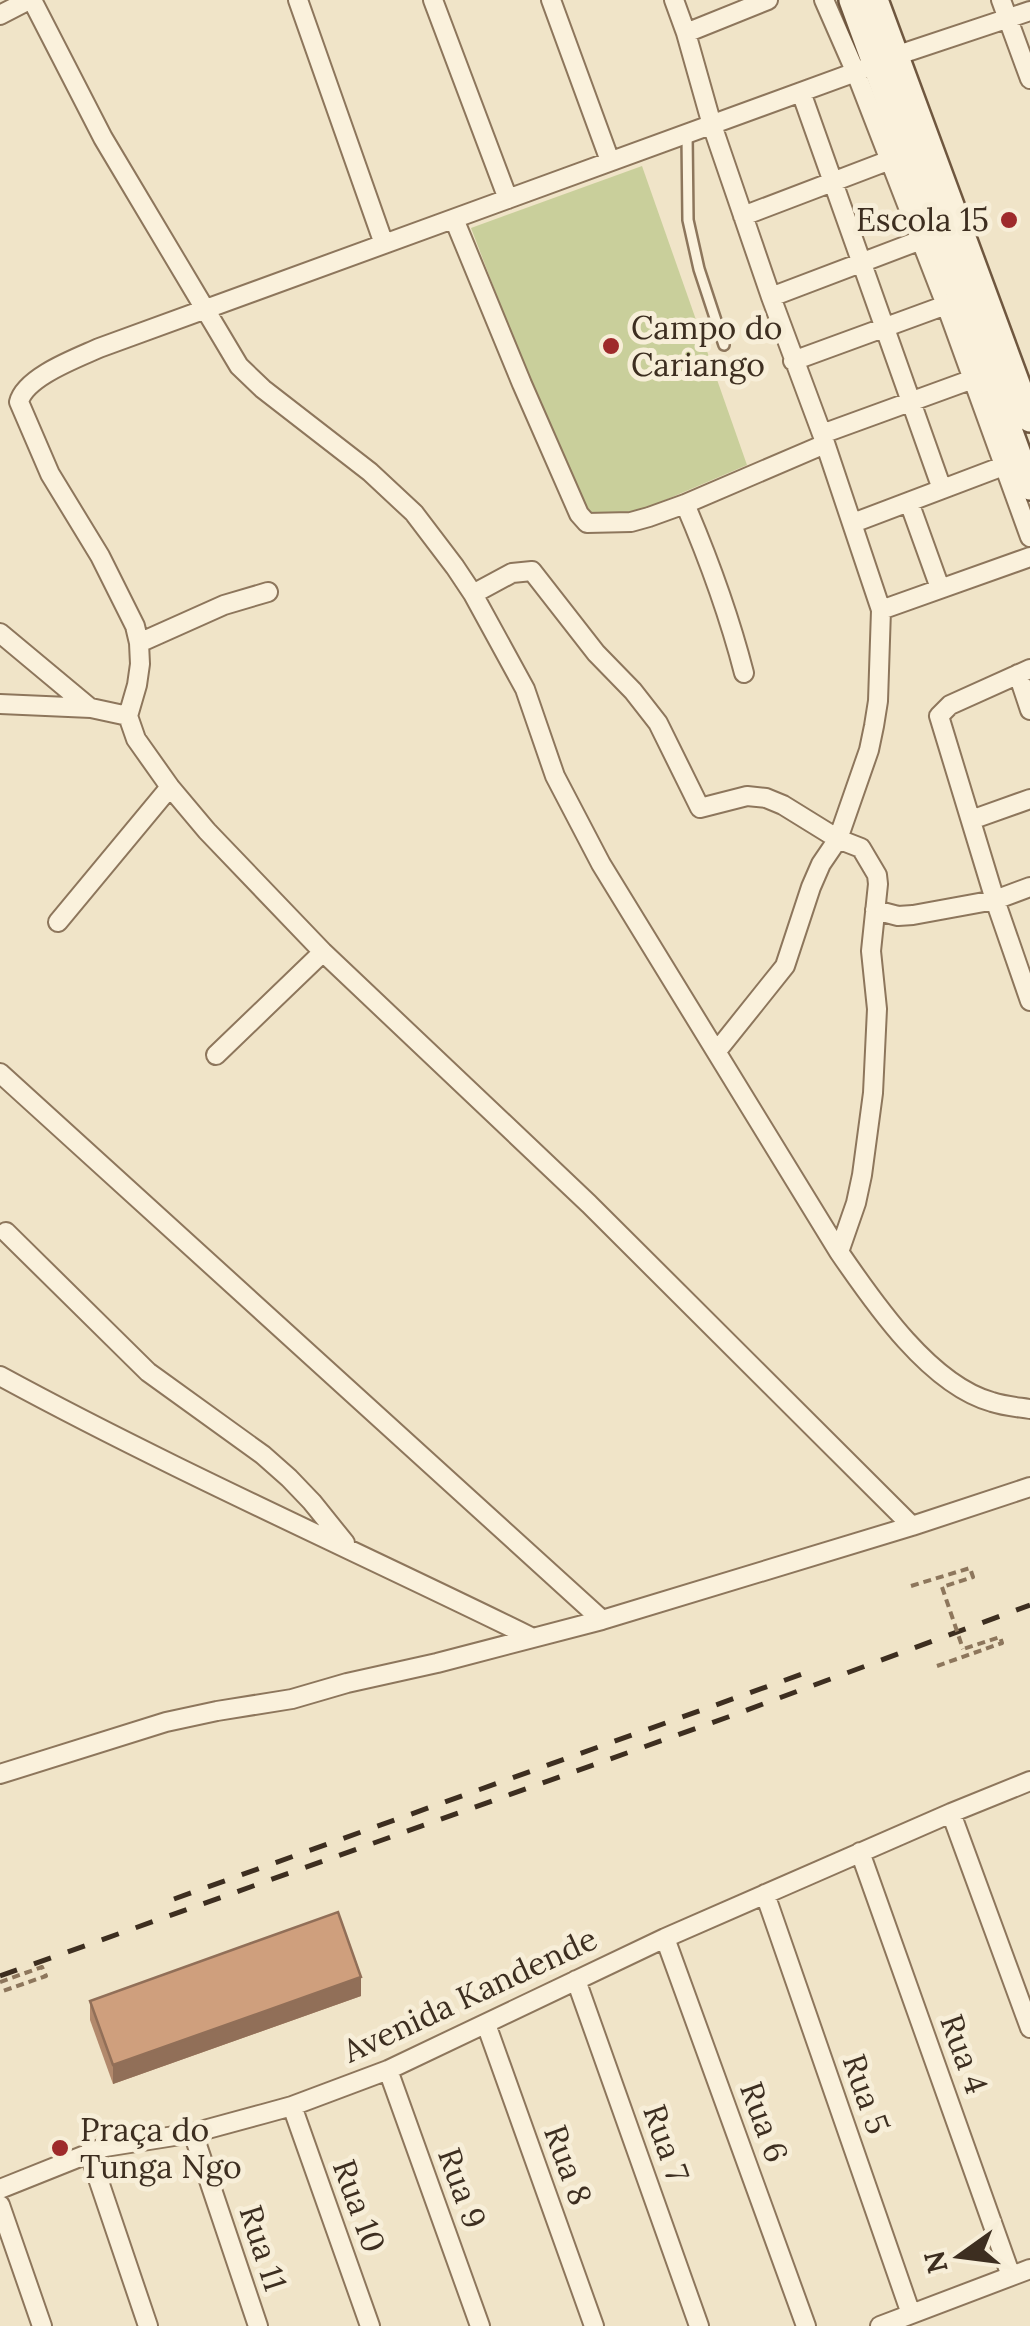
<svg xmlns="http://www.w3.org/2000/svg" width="1030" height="2326" viewBox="0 0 1030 2326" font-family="Lora,serif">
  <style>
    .green { fill: #c9cf9b }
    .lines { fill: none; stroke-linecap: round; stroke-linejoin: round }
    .lane-casing { stroke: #8d765c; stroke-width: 14 }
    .street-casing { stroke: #8d765c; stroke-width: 22 }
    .secondary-casing { stroke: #6f573f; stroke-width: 30 }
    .path { stroke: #8d765c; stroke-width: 4; stroke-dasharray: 8 5; stroke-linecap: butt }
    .lane { stroke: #faf1dc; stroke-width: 9 }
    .street { stroke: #faf1dc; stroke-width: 18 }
    .secondary { stroke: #faf1dc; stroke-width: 25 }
    .rail { stroke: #3d2e20; stroke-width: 5; stroke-dasharray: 18 18; stroke-linecap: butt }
    .path-bridge { stroke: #8d765c; stroke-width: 4; stroke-dasharray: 8 5; stroke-linecap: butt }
    .wall { fill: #b2896c }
    .shaded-wall { fill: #916f58 }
    .building { fill: #cf9f7d; stroke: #916f58; stroke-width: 2.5 }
    .poi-dot { fill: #9e2a2b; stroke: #f7eed8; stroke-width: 4 }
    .labels { text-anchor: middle; stroke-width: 10; stroke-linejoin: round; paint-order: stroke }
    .poi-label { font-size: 32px; fill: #3d2e20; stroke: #f7eed8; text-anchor: start }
    .street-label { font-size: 32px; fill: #3d2e20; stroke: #f7eed8 }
  </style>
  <rect width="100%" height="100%" fill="#f0e4c8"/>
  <path class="green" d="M642 166 747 465 588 533 471 228Z"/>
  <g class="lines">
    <defs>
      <path id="lane" d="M687 134 688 220 699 269 724 345"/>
      <path id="street" d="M32 0 103 138 239 366 263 389 370 472 414 513 455 567 473 594 525 689 555 776 601 864 839 1252C874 1303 930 1385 992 1402 1004 1406 1017 1407 1030 1409
        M298 0 384 244
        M433 0 508 199
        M551 0 610 161
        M674 0 686 33 712 125 771 297 822 434 881 610 878 701 874 726 869 750 838 839 821 864 811 887 785 966 717 1051
        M824 0 856 73 946 305 1030 537
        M1001 0 1030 79
        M0 15 29 0
        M686 33 768 0
        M895 56 1030 11
        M875 65 99 348C77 358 25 377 19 402L50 474 100 556 135 626 139 643 140 664 137 685 128 716 136 739 170 787 207 831 323 952 589 1204 912 1526
        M801 92 942 489
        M743 216 890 160
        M454 219 522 384 579 514 587 523 631 522 649 517 685 504 825 444
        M771 297 921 240
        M793 361 946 305
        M822 434 973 379
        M909 502 940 588
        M685 504C709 560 729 615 744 673
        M853 523 1006 465
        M473 594 512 573 532 571 596 653 633 691 658 723 700 808 747 796 766 798 783 805 838 839 861 848 877 875 878 884 871 951 877 1009 873 1093 862 1175 856 1203 839 1252
        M881 610 1030 557
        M0 633 90 708
        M139 643 224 605 268 592
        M1030 669 950 705 939 716 995 900 1030 1001
        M1018 674 1030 710
        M0 704 91 708 128 716
        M971 820 1030 799
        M875 910 898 916 913 915 995 900 1030 887
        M58 922 170 787
        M216 1055 323 952
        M0 1073 602 1620
        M6 1232 148 1372 263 1455 289 1478 312 1502 345 1543
        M0 1376C173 1470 354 1550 531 1637
        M0 1774 166 1722 217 1711 292 1699 347 1683 437 1663 602 1620 912 1526 1030 1487
        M951 1813 1030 2028
        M860 1852 1011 2276
        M765 1894 911 2314
        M665 1938 806 2326
        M576 1980 699 2326
        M486 2024 594 2326
        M388 2070 480 2326
        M292 2106 370 2326
        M193 2133 258 2326
        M89 2152 148 2326
        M0 2189 105 2147 193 2133 263 2114 292 2106 388 2070 665 1938 951 1813 1030 1781
        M0 2205 42 2326
        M880 2326 1030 2269"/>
      <path id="secondary" d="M852 0 1030 487
        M875 0 1030 419"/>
    </defs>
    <use href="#lane" class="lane-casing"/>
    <use href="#street" class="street-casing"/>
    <use href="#secondary" class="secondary-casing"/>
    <path class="path" d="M911 1586 970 1568 973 1577 942 1587
      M937 1666 1002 1643 1000 1637 963 1649
      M0 1982 42 1967 46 1976 0 1992"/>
    <use href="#lane" class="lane"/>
    <use href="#street" class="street"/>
    <use href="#secondary" class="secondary"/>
    <path class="rail" d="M174 1899 805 1673
      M0 1976 728 1717 1030 1605"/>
    <path class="path-bridge" d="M942 1587 963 1649"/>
  </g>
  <path class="wall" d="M361 1996 113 2084 90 2020V2001Z"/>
  <path class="shaded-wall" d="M361 1977V1996L113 2084V2065Z"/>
  <path class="building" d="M338 1912 361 1977 113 2065 90 2001Z"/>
  <g class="poi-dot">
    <circle cx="1009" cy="220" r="10"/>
    <circle cx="611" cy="346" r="10"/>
    <circle cx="60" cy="2148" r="10"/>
  </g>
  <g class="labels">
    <g class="poi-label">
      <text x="989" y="231" text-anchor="end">Escola 15</text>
      <text x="631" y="339">Campo do<tspan x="631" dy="37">Cariango</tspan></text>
      <text x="80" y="2141">Praça do<tspan x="80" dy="37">Tunga Ngo</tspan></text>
    </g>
    <g class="street-label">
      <text transform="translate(470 1995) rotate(-25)" y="11">Avenida Kandende</text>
      <text transform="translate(964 2054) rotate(70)" y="11">Rua 4</text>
      <text transform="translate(866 2094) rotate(71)" y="11">Rua 5</text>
      <text transform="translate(764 2122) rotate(70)" y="11">Rua 6</text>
      <text transform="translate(666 2143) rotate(71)" y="11">Rua 7</text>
      <text transform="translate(568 2165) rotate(70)" y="11">Rua 8</text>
      <text transform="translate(462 2188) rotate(70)" y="11">Rua 9</text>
      <text transform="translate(359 2206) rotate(70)" y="11">Rua 10</text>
      <text transform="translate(263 2248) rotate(72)" y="11">Rua 11</text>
    </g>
  </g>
  <g transform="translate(960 2256) rotate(256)" stroke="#f7eed8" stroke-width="8" paint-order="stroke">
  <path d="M0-8L18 38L0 25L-18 38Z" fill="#3d2e20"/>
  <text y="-15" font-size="28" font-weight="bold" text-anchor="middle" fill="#3d2e20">N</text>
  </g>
</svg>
